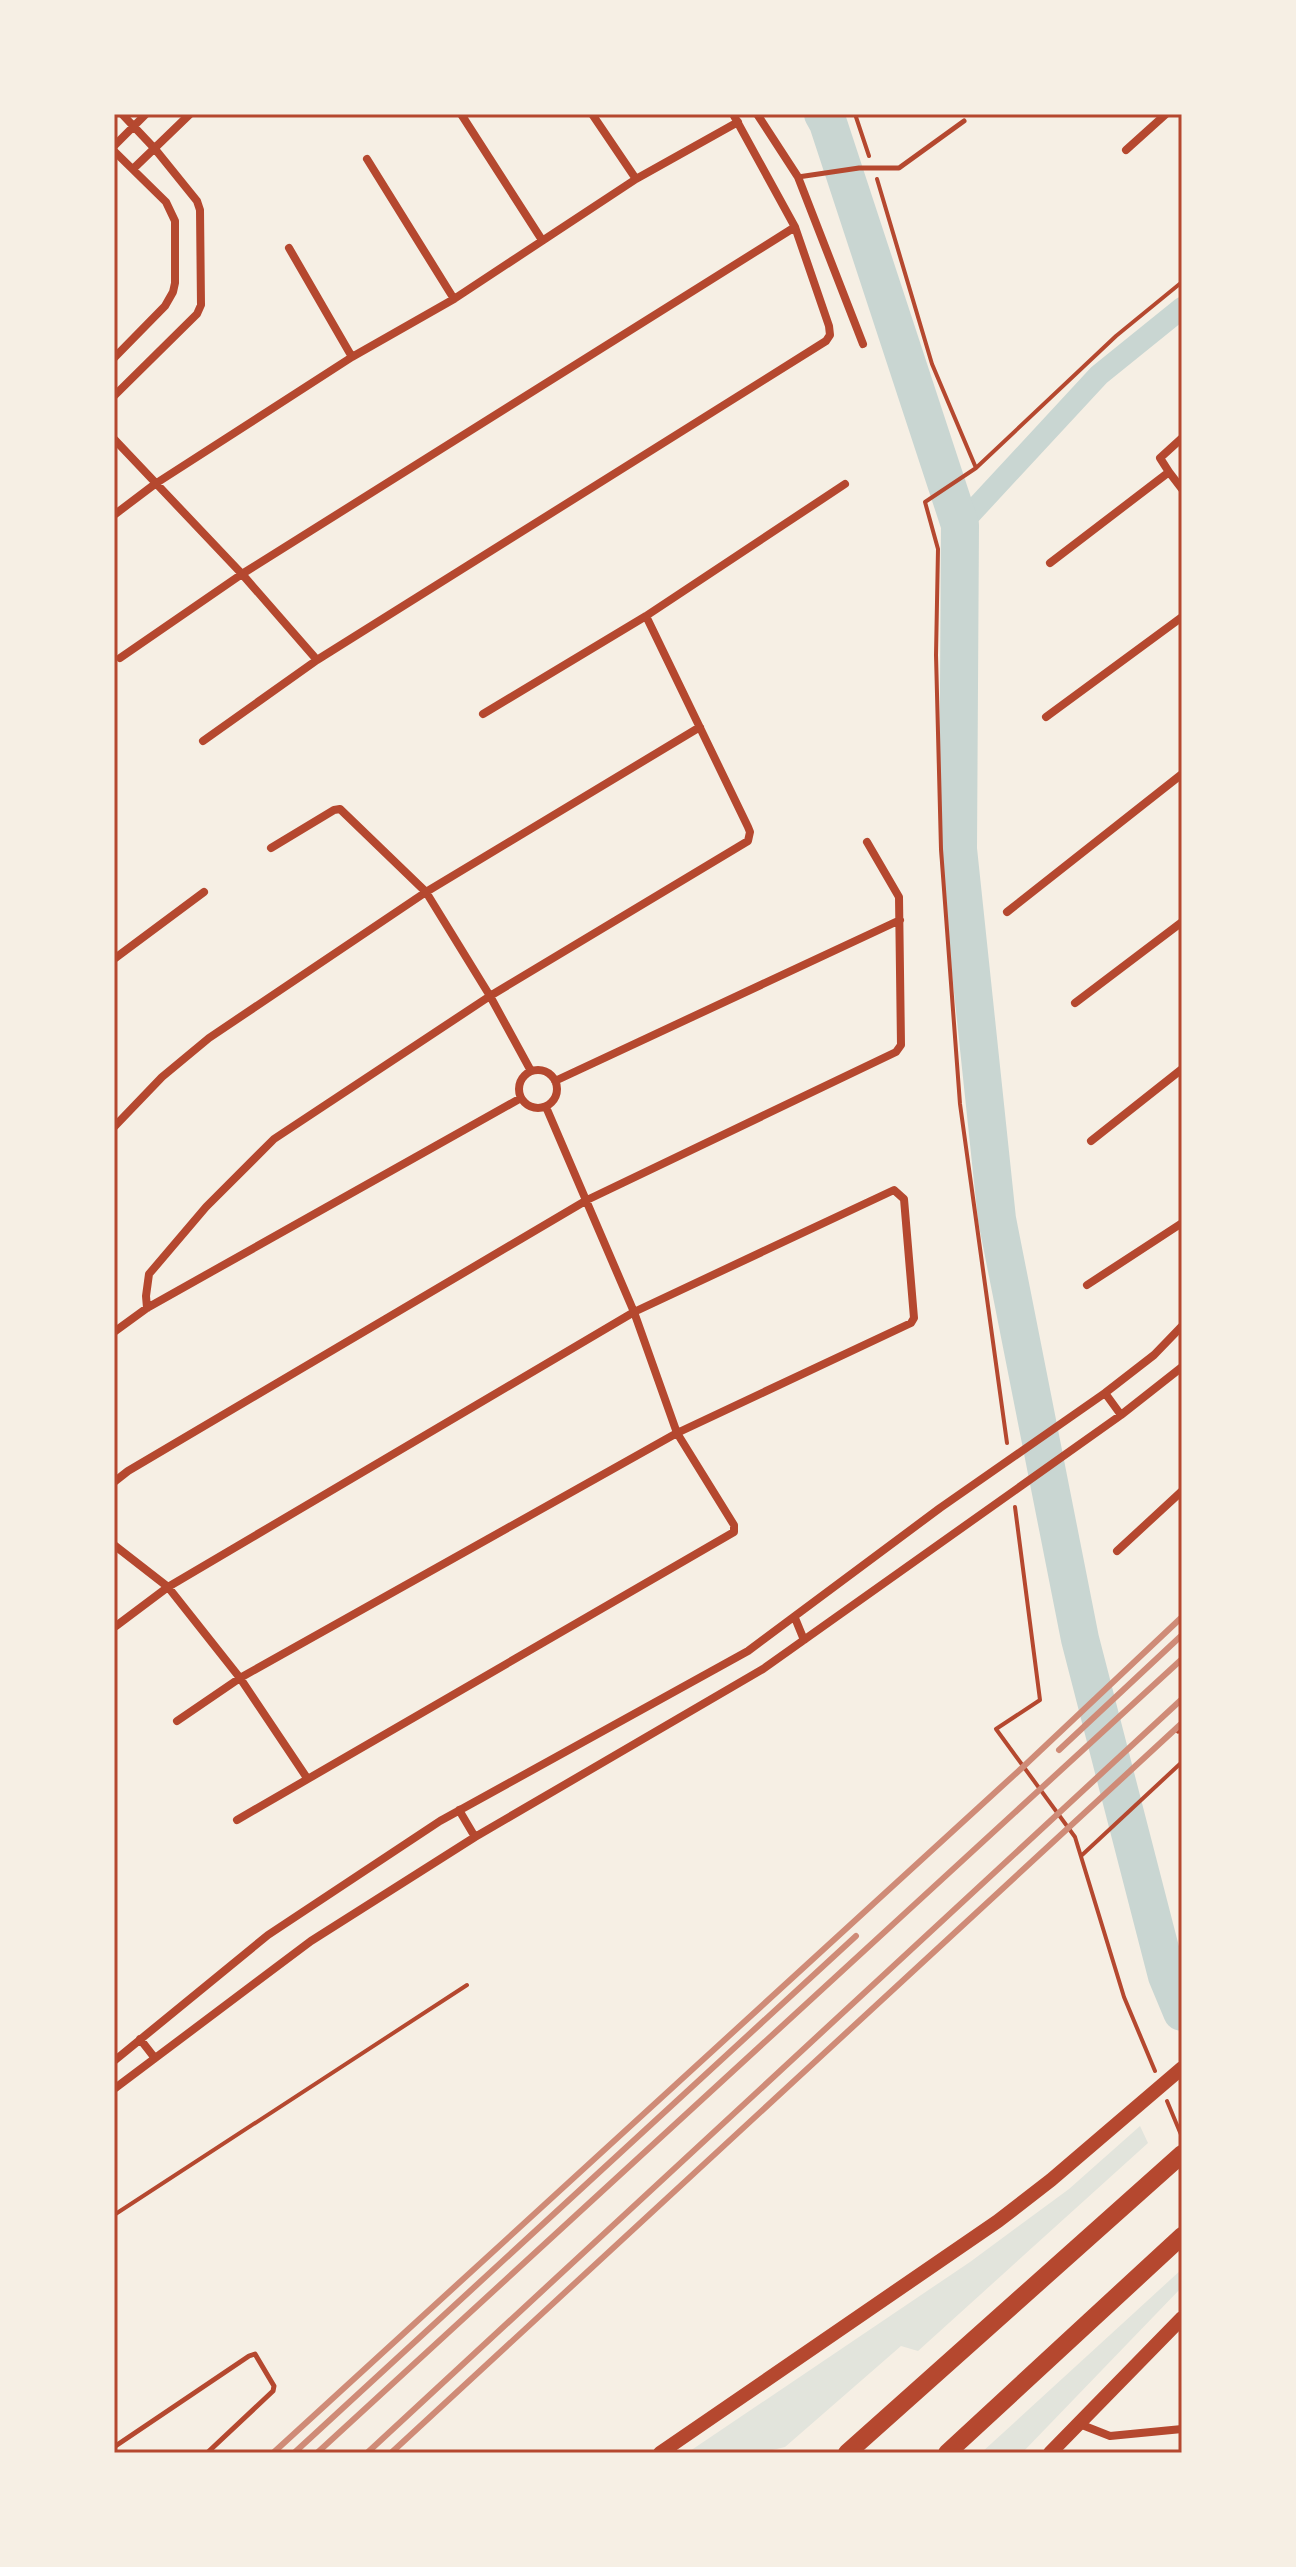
<svg xmlns="http://www.w3.org/2000/svg" width="1296" height="2567" viewBox="0 0 1296 2567" font-family="'IBM Plex Sans',sans-serif">
  <style>
    .green { fill: #e2e4dc }
    .lines { fill: none; stroke-linecap: round; stroke-linejoin: round }
    .canal { stroke: #c9d6d2; stroke-width: 22 }
    .river { stroke: #c9d6d2; stroke-width: 38 }
    .path { stroke: #b5482f; stroke-width: 4 }
    .service { stroke: #b5482f; stroke-width: 5 }
    .minor { stroke: #b5482f; stroke-width: 8 }
    .secondary { stroke: #b5482f; stroke-width: 14 }
    .motorway { stroke: #b5482f; stroke-width: 18 }
    .rail { stroke: #cf8b77; stroke-width: 6 }
    .neatline { fill: none; stroke: #b5482f; stroke-width: 3 }
  </style>
  <rect width="100%" height="100%" fill="#f6efe4"/>
  <path class="green" d="M1140 2126 1148 2143 918 2351 901 2346 785 2447 760 2453H687L970 2262 1069 2189Z
    M1182 2269V2287L1022 2453H981Z"/>
  <g class="lines">
    <path class="canal" d="M960 525 1099 375 1182 308"/>
    <path class="river" d="M823 114 828 123 960 525 958 849 997 1219 1080 1639 1167 1976 1182 2012"/>
    <path class="path" d="M855 114 869 156
      M877 179 932 364 976 468
      M1007 1443 960 1104 941 849 936 655 938 549 925 502 976 468 1116 336 1182 282
      M1015 1507 1040 1700 996 1729 1075 1837 1124 1997 1155 2071
      M1081 1856 1182 1762
      M1167 2101 1182 2137
      M114 2215 467 1985"/>
    <path class="service" d="M798 177 859 168H899L964 121
      M1178 1731 1182 1727
      M114 2447 249 2356 255 2354 274 2386 273 2391 207 2453"/>
    <path class="minor" d="M461 114 542 240
      M592 114 636 179
      M757 114 798 177 863 344
      M114 146 146 114
      M1126 150 1166 114
      M114 151 166 202 175 221V283L173 292 165 306 114 358
      M367 159 454 299
      M133 169 190 114
      M289 248 352 357
      M114 396 197 314 201 305 200 210 197 201 155 149 122 114
      M114 439 242 574 317 660 203 741
      M1169 472 1182 489
      M114 515 155 484 352 357 454 299 636 179 738 122
      M1050 563 1169 472 1160 458 1182 438
      M120 658 242 574 795 227
      M317 660 826 341 830 335 829 326 795 227 733 114
      M483 714 646 616 845 484
      M1046 717 1182 617
      M271 848 334 810 340 809 426 892 490 996 531 1071
      M1007 912 1182 774
      M114 959 204 892
      M1075 1003 1182 922
      M519 1089a19 19 0 1 1 38 0a19 19 0 1 1-38 0Z
      M555 1081 900 920
      M114 1127 162 1077 209 1038 426 892 700 727
      M1091 1141 1182 1069
      M1087 1285 1182 1223
      M147 1308 146 1296 149 1274 206 1207 274 1139 490 996 748 841 750 832 748 827 646 616
      M114 1332 147 1308 521 1098
      M1105 1393 1121 1415
      M114 1482 128 1471 587 1200 896 1052 901 1045 899 897 867 842
      M114 1545 168 1587 240 1678 307 1778
      M1117 1551 1182 1491
      M795 1618 804 1640
      M116 1626 168 1587 634 1312 894 1190 904 1199 914 1318 911 1323 677 1433 240 1678 177 1721
      M459 1810 475 1837
      M237 1820 734 1532V1525L677 1433 634 1312 546 1107
      M140 2039 154 2057
      M114 2061 268 1935 440 1821 748 1651 940 1508 1105 1393 1154 1355 1182 1326
      M114 2089 311 1941 475 1837 763 1669 1121 1415 1182 1367
      M1077 2423 1110 2436 1182 2429"/>
    <path class="secondary" d="M660 2453 998 2221 1051 2180 1182 2068
      M1050 2453 1182 2318"/>
    <path class="motorway" d="M847 2453 1182 2154
      M947 2453 1182 2236"/>
    <path class="rail" d="M1059 1750 1182 1635
      M273 2453 1024 1766 1182 1617
      M294 2453 856 1936
      M317 2453 1182 1659
      M367 2453 1182 1699
      M391 2453 1182 1723"/>
  </g>
  <rect width="1296" height="2567" fill="none" stroke="#f6efe4" stroke-width="232"/>
  <rect x="116" y="116" width="1064" height="2335" class="neatline"/>
</svg>
